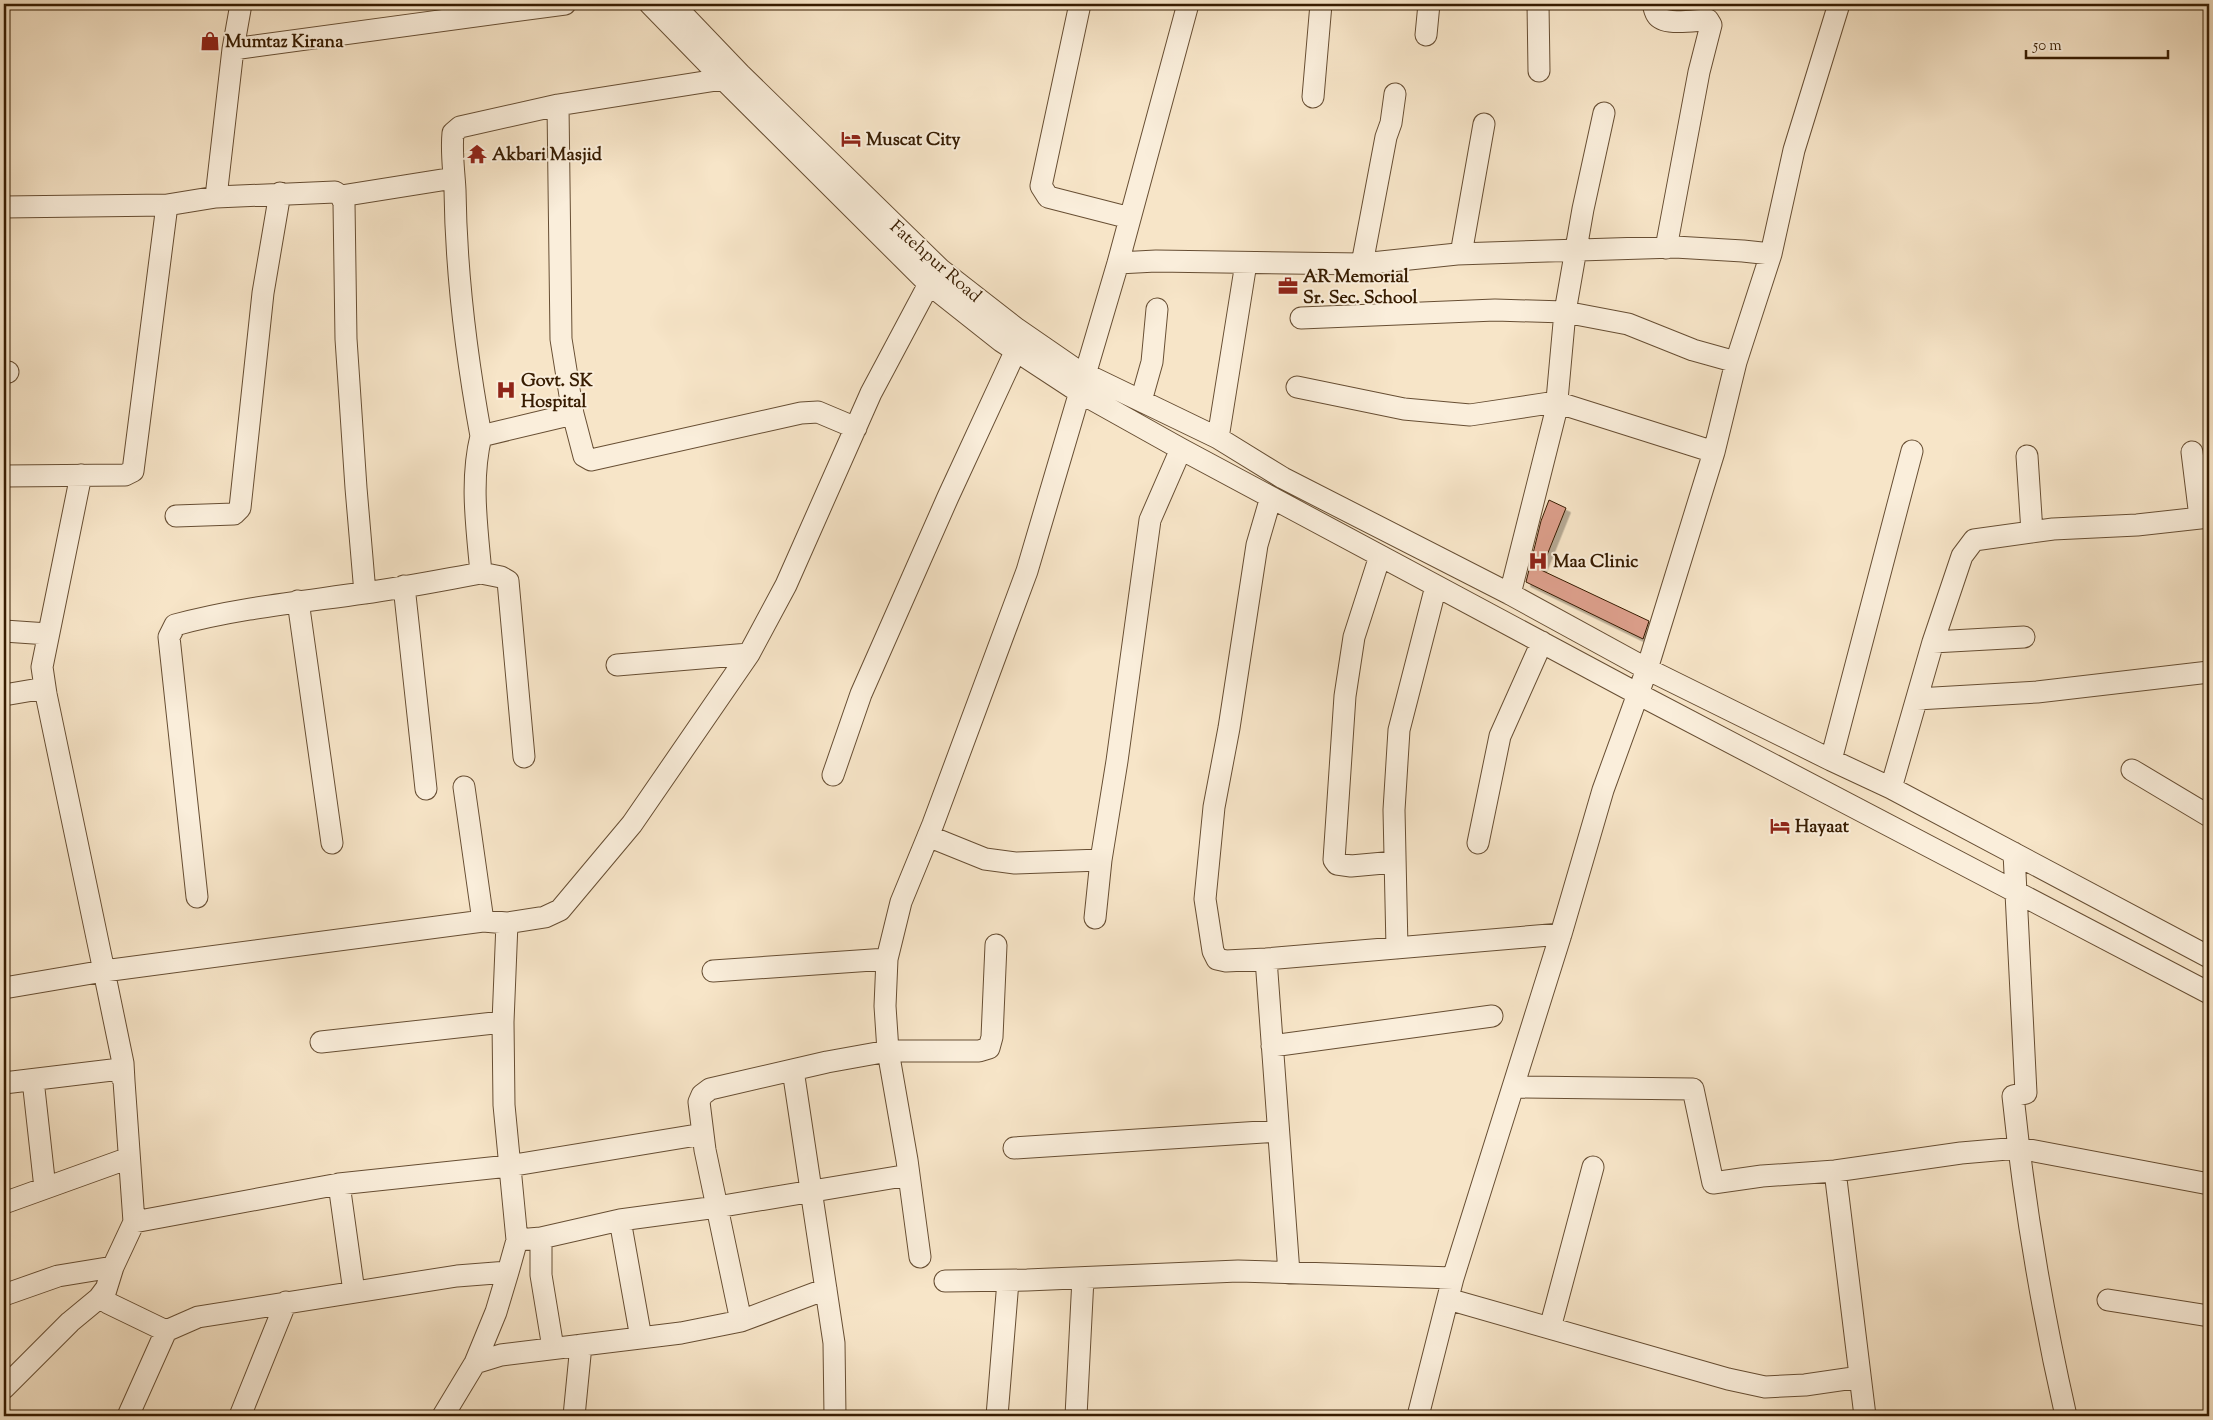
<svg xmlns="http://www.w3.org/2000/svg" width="2213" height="1420" viewBox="0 0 2213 1420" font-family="'Sorts Mill Goudy',serif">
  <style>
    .building { fill: #db9e8a; stroke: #371c01; filter: url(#shadow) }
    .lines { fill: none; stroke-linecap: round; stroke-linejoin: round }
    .minor-casing { stroke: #674e33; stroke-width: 23 }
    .minor { stroke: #faeedb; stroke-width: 21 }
    .labels { text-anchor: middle; stroke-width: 4; stroke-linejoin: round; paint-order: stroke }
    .poi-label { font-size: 18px; font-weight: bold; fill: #371c01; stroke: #faeedb; text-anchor: start }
    .street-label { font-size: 18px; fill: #371c01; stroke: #faeedb }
  </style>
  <defs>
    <filter id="shadow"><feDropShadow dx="4.5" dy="4.5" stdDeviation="0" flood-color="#0004"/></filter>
  </defs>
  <rect width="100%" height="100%" fill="#f7e5c8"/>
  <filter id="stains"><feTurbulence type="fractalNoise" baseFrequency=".004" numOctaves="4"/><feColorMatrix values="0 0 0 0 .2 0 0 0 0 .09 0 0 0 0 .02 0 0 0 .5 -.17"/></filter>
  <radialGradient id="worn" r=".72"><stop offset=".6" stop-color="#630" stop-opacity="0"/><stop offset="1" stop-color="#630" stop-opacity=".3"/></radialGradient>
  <path class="building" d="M1549 500 1566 508 1541 570 1649 621 1643 639 1526 582 1541 521Z"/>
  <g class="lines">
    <defs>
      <path id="minor" d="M650 4 723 79 929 284 1001 341 1079 392 1181 449 1638 694 2209 993
        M673 4 740 74 940 269 1017 329 1075 369 1218 438 1283 478 1510 594 1647 669 1831 760 1891 788 2209 957
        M1080 4 1041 186 1048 197 1130 218
        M1538 4 1539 71
        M1653 4C1654 7 1655 13 1657 15 1664 26 1696 20 1708 20L1711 25 1699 72 1666 248
        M1426 35 1429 4
        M233 49 565 4
        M1313 97 1321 4
        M341 196 454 178
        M216 197 335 192 341 196 344 203 346 339 356 488 365 593
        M4 207 167 205
        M1461 254 1484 124
        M1118 263 1156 261 1362 264 1457 254 1675 247 1743 251 1771 254
        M1362 264 1386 137 1391 123 1395 94
        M1301 318 1495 310 1565 312 1628 324 1693 350 1736 362
        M4 372H8
        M1297 387 1404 409 1470 415 1556 402 1714 452
        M1141 401 1152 362 1157 309
        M573 414 584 456 591 460 801 413 818 412 856 428
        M481 436C466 354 456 273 455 190 454 171 451 152 453 133L460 127 558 105 723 79
        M1218 438 1246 263
        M2192 452 2200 517
        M2027 456 2032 532
        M81 475 42 667 46 694 104 971 483 921 507 923
        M4 476 125 475 133 471 167 205 216 197 233 49 241 4
        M1271 497 1257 545 1229 728 1214 807 1205 899 1213 951 1217 959 1226 961 1266 959 1561 934
        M176 516 234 514 240 508 263 293 280 193
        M1380 556 1354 637 1345 696 1334 860 1337 864 1351 866 1395 862
        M404 586 426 789
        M1510 594 1556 411 1565 312 1583 209 1604 113
        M298 601 332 843
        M4 631 48 634
        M1933 642 2024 637
        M617 665 749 654
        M4 695 45 688
        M1917 699 2037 692 2209 672
        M524 757 508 581 501 577 481 573C477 528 470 481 481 436L573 414 561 339 558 105
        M1831 760 1912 451
        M2132 770 2209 816
        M833 775 861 694 948 497 1016 350
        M464 787 483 921
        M1891 788 1933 642 1962 556 1974 540 2053 529 2137 525 2209 517
        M928 836 985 859 1015 863 1101 860
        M1478 843 1500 736 1542 642
        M2014 853 2026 1093 2013 1096C2024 1203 2042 1311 2066 1416
        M197 897 169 637 175 625C237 608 301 602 364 593 403 588 442 580 481 573
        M1095 918 1101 860 1117 761 1150 520 1181 449
        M1397 948 1394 810 1399 730 1436 586
        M1266 959 1289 1273
        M713 971 887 959
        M4 988 104 971 123 1063 124 1081
        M321 1042 503 1022
        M1272 1046 1492 1016
        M793 1070 834 1343 835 1416
        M33 1080 45 1188
        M4 1083 112 1070 120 1073 124 1081 134 1222 113 1267 104 1296 108 1303 166 1331
        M1513 1087 1693 1089 1713 1183 1762 1176 1835 1171 1961 1153 2019 1148 2209 1184
        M1014 1148 1278 1131
        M1835 1171 1865 1416
        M339 1184 354 1292
        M4 1203 129 1158
        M620 1220 641 1338
        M134 1222 339 1184 509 1166 703 1134
        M541 1238V1275L553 1348
        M517 1240 541 1238 620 1220 717 1207 705 1150 699 1102 702 1095 710 1089 827 1062 888 1051H979L989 1048 992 1037 996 945
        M920 1257 907 1160 888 1051 885 1006 887 959 901 902 933 824 1027 571 1118 263 1188 4
        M945 1281 1027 1280 1238 1271 1453 1278
        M4 1295 58 1276 113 1267
        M1448 1299 1728 1379 1765 1387 1805 1385 1860 1377
        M2108 1300 2209 1316
        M741 1321 826 1289
        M1550 1328 1593 1167
        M475 1363 501 1355 681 1333 741 1321 717 1207 909 1175
        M4 1388 70 1322 99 1298 105 1290
        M128 1416 166 1331 198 1317 457 1276 508 1272 517 1240 504 1105 503 1022 507 923 545 917 560 910 632 824 749 654 786 585 871 393 929 284
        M240 1416 286 1302
        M443 1416 475 1363 496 1312 508 1272
        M574 1416 581 1345
        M997 1416 1008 1281
        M1076 1416 1083 1278
        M1418 1416 1453 1278 1561 934 1603 790 1647 669 1714 452 1736 362 1771 254 1794 150 1839 4"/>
    </defs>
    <use href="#minor" class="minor-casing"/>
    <use href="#minor" class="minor"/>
  </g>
  <defs>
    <symbol id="shop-bare" viewBox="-9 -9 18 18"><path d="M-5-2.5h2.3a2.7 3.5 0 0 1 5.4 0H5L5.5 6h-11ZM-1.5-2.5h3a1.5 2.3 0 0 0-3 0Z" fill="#8f2418" stroke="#faeedb" stroke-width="2.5" paint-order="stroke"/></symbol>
    <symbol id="hotel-bare" viewBox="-9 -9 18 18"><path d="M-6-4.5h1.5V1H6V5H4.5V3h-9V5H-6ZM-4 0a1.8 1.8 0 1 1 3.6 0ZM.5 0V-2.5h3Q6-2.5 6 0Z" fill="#8f2418" stroke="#faeedb" stroke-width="2.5" paint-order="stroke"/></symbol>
    <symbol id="temple-bare" viewBox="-9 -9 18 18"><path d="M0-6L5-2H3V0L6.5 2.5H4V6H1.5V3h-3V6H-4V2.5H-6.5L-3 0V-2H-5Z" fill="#8f2418" stroke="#faeedb" stroke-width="2.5" paint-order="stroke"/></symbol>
    <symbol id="office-bare" viewBox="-9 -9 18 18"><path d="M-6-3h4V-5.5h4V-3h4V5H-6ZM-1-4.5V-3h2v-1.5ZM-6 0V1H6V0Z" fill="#8f2418" stroke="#faeedb" stroke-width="2.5" paint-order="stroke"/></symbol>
    <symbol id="hospital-bare" viewBox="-9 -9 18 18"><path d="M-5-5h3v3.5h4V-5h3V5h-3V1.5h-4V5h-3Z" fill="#8f2418" stroke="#faeedb" stroke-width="2.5" paint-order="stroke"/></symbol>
  </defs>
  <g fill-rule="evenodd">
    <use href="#shop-bare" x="196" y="27" width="28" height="28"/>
    <use href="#hotel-bare" x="837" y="125" width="28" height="28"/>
    <use href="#temple-bare" x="463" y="140" width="28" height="28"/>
    <use href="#office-bare" x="1274" y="272" width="28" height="28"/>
    <use href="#hospital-bare" x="492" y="376" width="28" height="28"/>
    <use href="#hospital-bare" x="1524" y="547" width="28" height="28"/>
    <use href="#hotel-bare" x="1766" y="812" width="28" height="28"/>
  </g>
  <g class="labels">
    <g class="poi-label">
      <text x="225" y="47">Mumtaz Kirana</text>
      <text x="866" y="145">Muscat City</text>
      <text x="492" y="160">Akbari Masjid</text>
      <text x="1303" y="282">AR Memorial<tspan x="1303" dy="21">Sr. Sec. School</tspan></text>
      <text x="521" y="386">Govt. SK<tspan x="521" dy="21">Hospital</tspan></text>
      <text x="1553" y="567">Maa Clinic</text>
      <text x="1795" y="832">Hayaat</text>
    </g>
    <g class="street-label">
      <text transform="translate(936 261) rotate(41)" y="6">Fatehpur Road</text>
    </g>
  </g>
  <rect width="2213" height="1420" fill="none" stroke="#f7e5c8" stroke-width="20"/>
  <rect x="5" y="5" width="2203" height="1410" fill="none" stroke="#371c01" stroke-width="2.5"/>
  <rect x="10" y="10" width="2193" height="1400" fill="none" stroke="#371c01"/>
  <path d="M2026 50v8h142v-8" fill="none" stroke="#371c01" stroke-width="2.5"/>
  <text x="2033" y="50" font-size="15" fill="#371c01" stroke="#faeedb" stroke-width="4" paint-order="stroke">50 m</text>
  <rect width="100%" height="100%" filter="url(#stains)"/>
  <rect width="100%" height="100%" fill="url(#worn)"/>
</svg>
